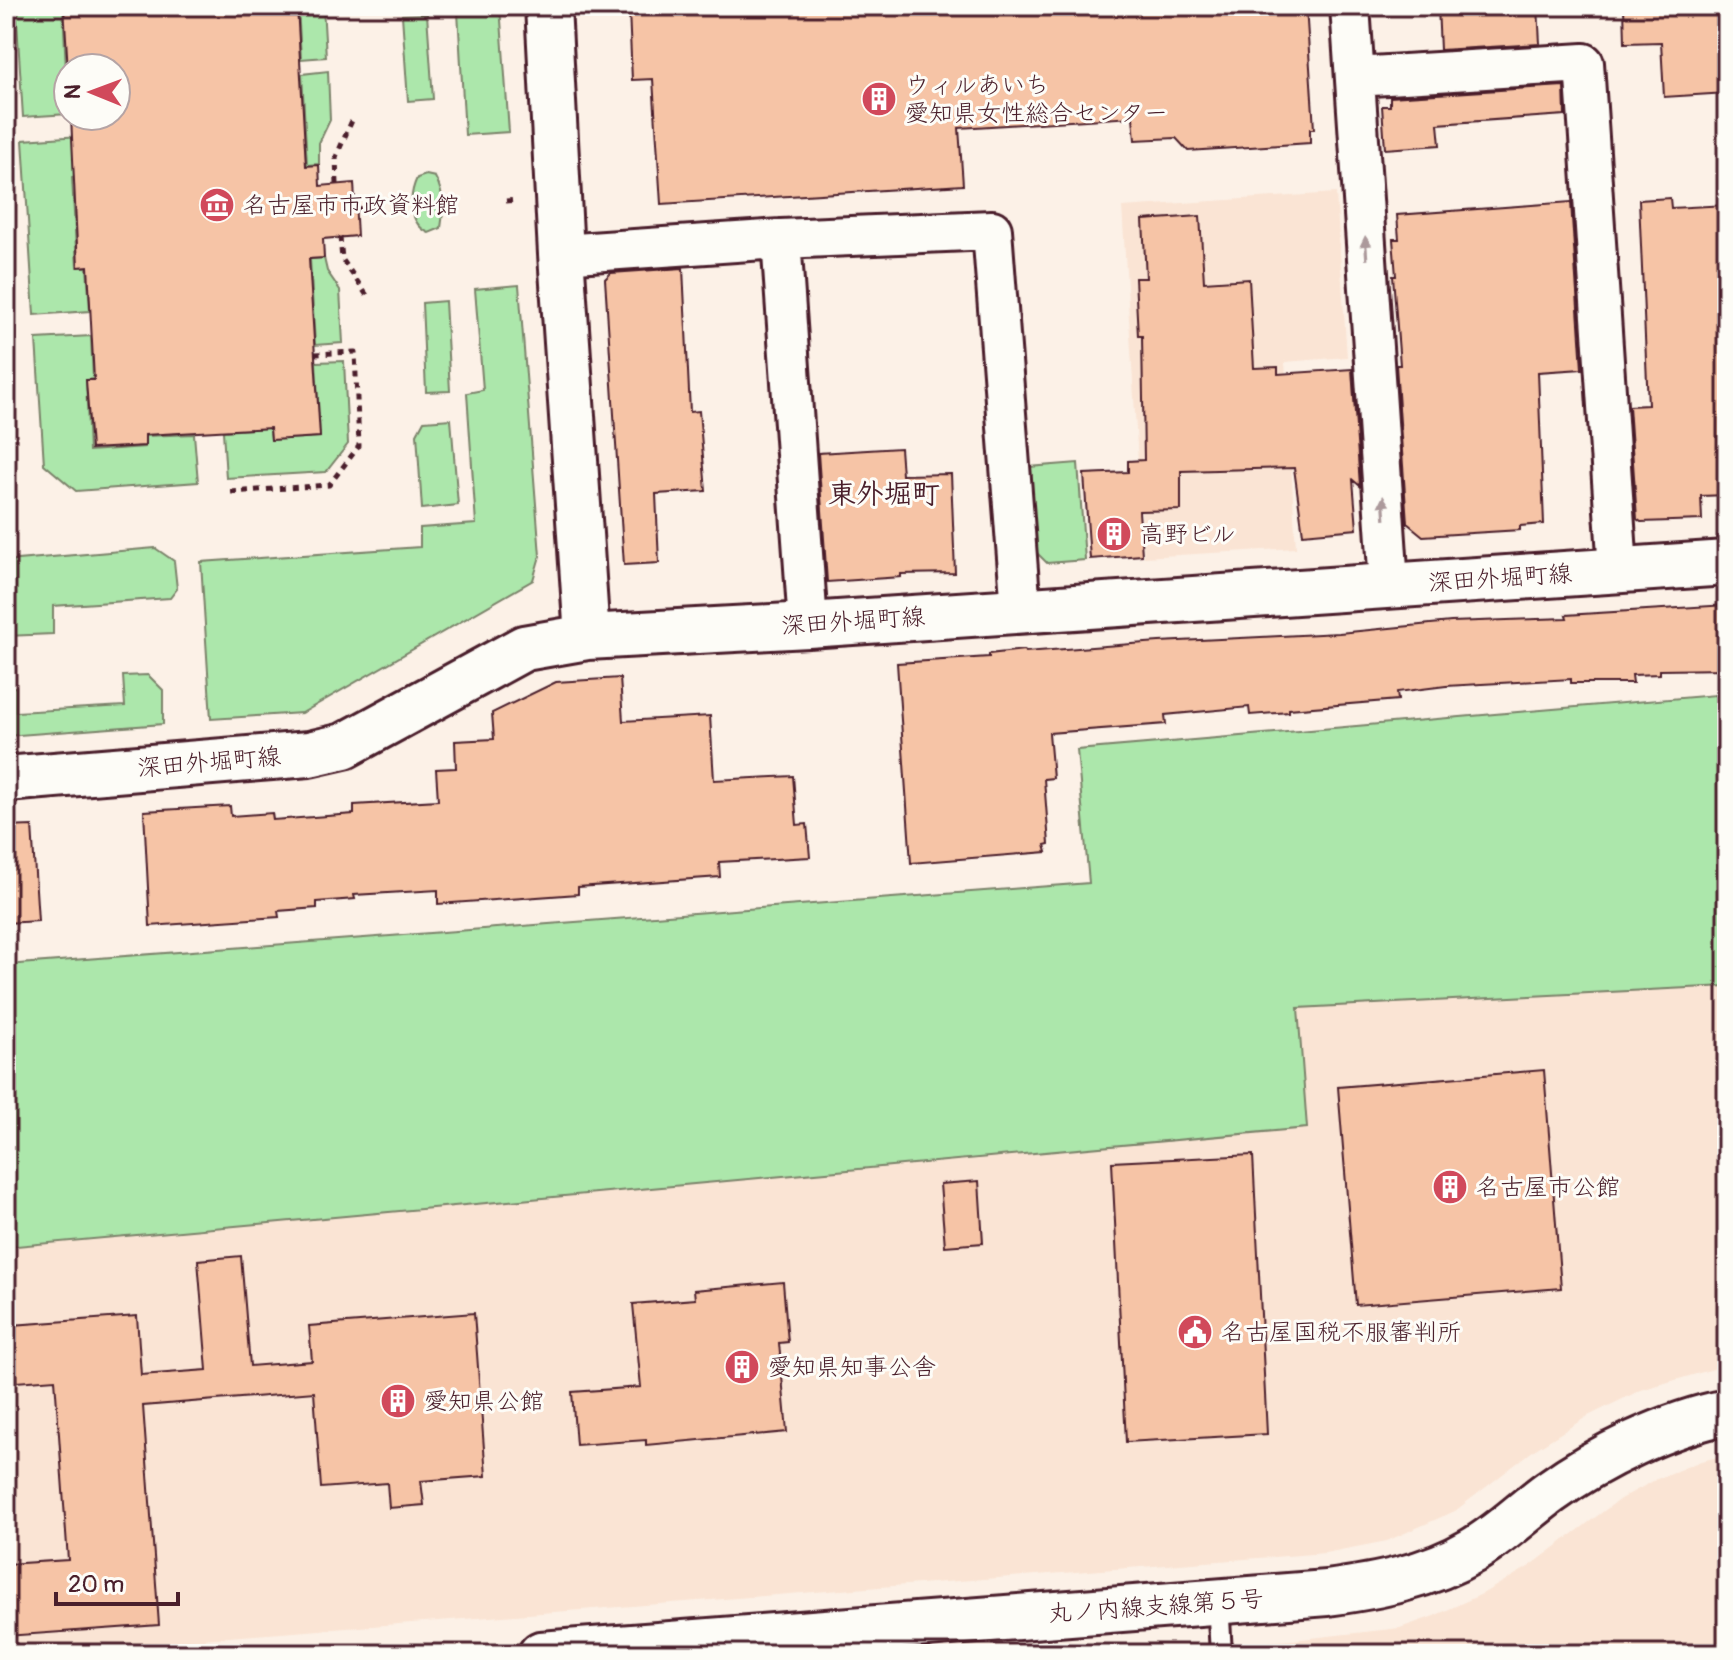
<svg xmlns="http://www.w3.org/2000/svg" width="1733" height="1660" viewBox="0 0 1733 1660" font-family="Pangolin,'Klee One',sans-serif">
  <style>
    .built { fill: #fae4d4 }
    .green { fill: #ace7ab; stroke: #7b836b; stroke-width: 2 }
    .building { fill: #f6c4a6; stroke: #4a1f2b; stroke-width: 2 }
    .lines { fill: none; stroke-linecap: round; stroke-linejoin: round }
    .service-casing { stroke: #4a1f2b; stroke-width: 26 }
    .minor-casing { stroke: #4a1f2b; stroke-width: 44 }
    .tertiary-casing { stroke: #4a1f2b; stroke-width: 50 }
    .path { stroke: #4a1f2b; stroke-width: 5; stroke-dasharray: 6 6; stroke-linecap: butt }
    .service { stroke: #fdfcf7; stroke-width: 20 }
    .minor { stroke: #fdfcf7; stroke-width: 38 }
    .tertiary { stroke: #fdfcf7; stroke-width: 44 }
    .oneway { fill: #ac999b }
    .labels { text-anchor: middle; stroke-width: 6; stroke-linejoin: round; paint-order: stroke }
    .poi-label { font-size: 24px; fill: #4a1f2b; stroke: #fdfcf7; text-anchor: start }
    .street-label { font-size: 24px; fill: #4a1f2b; stroke: #fdfcf7 }
    .quarter-label { font-size: 28px; font-weight: bold; fill: #4a1f2b; stroke: #fdfcf7 }
  </style>
  <rect width="100%" height="100%" fill="#fcf1e7"/>
  <filter id="ink" filterUnits="userSpaceOnUse"><feTurbulence type="fractalNoise" baseFrequency=".0125" numOctaves="2"/><feDisplacementMap in="SourceGraphic" scale="16" xChannelSelector="R" yChannelSelector="G"/><feConvolveMatrix kernelMatrix="1 2 1 2 8 2 1 2 1" color-interpolation-filters="sRGB"/></filter>
  <g filter="url(#ink)">
    <path class="built" d="M1336 193 1347 357 1285 362 1296 548 1144 557 1122 207Z
      M1727 986V1365L1641 1390 1588 1416 1534 1450 1455 1511 1387 1541 1325 1553 6 1654V1247L1306 1128 1298 1008Z
      M1727 1455V1654H1104L1293 1640 1400 1628 1434 1616 1482 1594 1530 1566 1620 1499 1657 1479 1701 1461Z"/>
    <path class="green" d="M16 6H63L68 114 23 117Z
      M298 6H323L326 57 301 59Z
      M441 6H500L509 132 465 135 458 12 441 13Z
      M427 14 433 99 408 101 402 15Z
      M328 71 330 120 319 143V164L307 165 302 74Z
      M80 136 83 175 72 177 77 267H87L90 311 34 315 23 140Z
      M426 175 435 177C444 192 444 211 441 228L429 233C409 224 408 197 417 178Z
      M324 258 327 271 340 290 343 343 315 345 310 259Z
      M519 285 540 556 533 580 302 713 211 719 201 562 420 547V528L476 524 467 393 483 390 475 289Z
      M445 301 450 391 426 392 422 303Z
      M91 336 93 379 86 380 89 451 145 447V436L194 434 198 482 76 491 44 464 36 339Z
      M344 361 348 444 326 472 226 478 223 431 270 428 271 440 320 437 316 362Z
      M451 419 458 505 422 509 417 434 424 421Z
      M1078 463 1085 560 1047 563 1034 550 1029 467Z
      M155 548 174 561 177 589 170 598 53 606V634L6 636V561Z
      M148 675 163 690V724L6 736V688L16 687V712L125 706 123 676Z
      M1727 694V986L1298 1008 1307 1128 6 1247V965L1089 883 1077 750Z"/>
    <path class="building" d="M64 6H297L306 166 319 165 320 186 354 183 357 236 323 239 324 258 309 259 320 437 271 440 270 428 145 435V446L91 449 86 380H94L88 266 78 267 71 116H116V68H68V71Z
      M649 6H1306L1314 129H1310V143L1188 151 1176 138 1135 140 1133 117 959 128 963 185 661 204 653 79 632 80 629 10 649 8Z
      M1438 6H1538L1540 44 1440 50Z
      M1624 6H1727V93L1664 97 1661 42 1625 43Z
      M1564 86 1565 115 1438 124 1440 145 1385 149 1382 106H1390V97Z
      M1670 198 1671 208 1727 205V495L1701 496 1702 520 1641 522 1637 519 1629 406 1648 405 1639 200Z
      M1571 202 1582 369 1538 372 1544 524 1520 526V530L1423 536 1407 523 1396 365H1400L1393 276H1396L1393 239H1399L1397 215Z
      M1200 216 1204 282 1249 279 1254 368 1278 367V374L1352 369 1360 486 1353 480 1357 529 1303 534 1294 468 1181 471V510L1139 511 1142 555 1090 559 1084 474 1128 472V461L1144 460 1142 336H1138L1135 278H1146L1143 220Z
      M683 268 690 412 699 411 706 491 656 494 659 563 624 565 605 279 611 273Z
      M900 448 902 475 951 474 955 573 901 574V577L827 582 818 453Z
      M1727 605V669L1660 670V674L1632 675 1633 683H1571V679L1446 686 1397 692 1398 700 1289 709V712L1250 715 1249 707 1165 715 1166 724 1049 733 1053 778 1044 779 1049 844 1045 845 1047 852 911 863 897 663 989 657V654L1024 650 1025 652 1159 642 1339 633 1451 622 1567 618 1566 615Z
      M620 678 623 721 710 716 714 780 793 776 797 825 807 824 810 857 719 862 720 877 578 887V894L438 904V890L354 895 355 899 317 902V908L278 911 279 917 150 926 144 811 230 806 231 816 272 813 273 820 354 814V805L438 800 436 769 456 768 455 741 494 739 492 713 556 682Z
      M32 826 38 921 6 923V827Z
      M1544 1070 1561 1288 1356 1305 1338 1087Z
      M1253 1155 1267 1434 1126 1442 1112 1162Z
      M979 1181 983 1243 945 1246 940 1184Z
      M241 1256 250 1366 312 1361 309 1326 474 1313 486 1476 421 1481 424 1505 389 1508 387 1483 321 1488 314 1392 143 1406 159 1625 6 1636V1564L68 1560 55 1379 16 1382 12 1325 137 1316 141 1375 207 1370 198 1260Z
      M783 1282 788 1342 779 1343 787 1432 646 1445V1440L576 1445 572 1392 641 1387 633 1304 695 1299 694 1290Z"/>
    <g class="lines">
      <defs>
        <path id="service" d="M1218 1601 1221 1654"/>
        <path id="minor" d="M1350 6 1389 585
          M1355 77 1584 63 1618 570
          M781 239 808 625
          M561 254 781 239 992 230 1021 610"/>
        <path id="tertiary" d="M548 6 561 254 587 637
          M6 779 309 754 344 746 524 648 587 637 808 625 1727 563
          M541 1654 1327 1593C1377 1586 1428 1577 1472 1551 1500 1535 1524 1511 1550 1492 1598 1457 1669 1423 1727 1412"/>
      </defs>
      <use href="#service" class="service-casing"/>
      <use href="#minor" class="minor-casing"/>
      <use href="#tertiary" class="tertiary-casing"/>
      <path class="path" d="M337 184 336 157 354 116
        M506 201 517 200
        M355 209 373 208
        M340 237 342 259 368 297
        M231 492 329 485 359 446 355 352 315 354"/>
      <use href="#service" class="service"/>
      <use href="#minor" class="minor"/>
      <use href="#tertiary" class="tertiary"/>
    </g>
    <defs><path id="oneway-solid" d="M-6-.8H1V-3.2L6.5 0L1 3.2V.8H-6Z" transform="scale(2)"/></defs>
    <g class="oneway">
      <use href="#oneway-solid" transform="translate(1366 248) rotate(-94)"/>
      <use href="#oneway-solid" transform="translate(1384 508) rotate(-94)"/>
    </g>
  </g>
  <defs>
    <symbol id="building-disc" viewBox="-11 -11 22 22"><circle r="9.5" fill="#d1495b" stroke="#fdfcf7"/><path d="M-4-6H4V6H1V3H-1V6H-4ZM-2.5-4.3h1.7v1.8h-1.7ZM.8-4.3h1.7v1.8H.8ZM-2.5-1h1.7V.8h-1.7ZM.8-1h1.7V.8H.8Z" fill="#fff"/></symbol>
    <symbol id="museum-disc" viewBox="-11 -11 22 22"><circle r="9.5" fill="#d1495b" stroke="#fdfcf7"/><path d="M0-6L6-3V-2H-6V-3ZM-5-1h2V3h-2ZM-1-1h2V3h-2ZM3-1h2V3H3ZM-6 4H6V6H-6Z" fill="#fff"/></symbol>
    <symbol id="civic-disc" viewBox="-11 -11 22 22"><circle r="9.5" fill="#d1495b" stroke="#fdfcf7"/><path d="M-.6-6.5H3V-4.5H.6V-3L4-1V1h2V6H-6V1h2V-1L-.6-3ZM-1.2 2.5V6h2.4V2.5Z" fill="#fff"/></symbol>
  </defs>
  <g fill-rule="evenodd">
    <use href="#building-disc" x="859" y="79" width="40" height="40"/>
    <use href="#museum-disc" x="197" y="185" width="40" height="40"/>
    <use href="#building-disc" x="1094" y="514" width="40" height="40"/>
    <use href="#building-disc" x="1430" y="1167" width="40" height="40"/>
    <use href="#civic-disc" x="1175" y="1312" width="40" height="40"/>
    <use href="#building-disc" x="722" y="1347" width="40" height="40"/>
    <use href="#building-disc" x="378" y="1381" width="40" height="40"/>
  </g>
  <g class="labels">
    <g class="poi-label">
      <text x="905" y="93">ウィルあいち<tspan x="905" dy="28">愛知県女性総合センター</tspan></text>
      <text x="243" y="213">名古屋市市政資料館</text>
      <text x="1140" y="542">高野ビル</text>
      <text x="1476" y="1195">名古屋市公館</text>
      <text x="1221" y="1340">名古屋国税不服審判所</text>
      <text x="768" y="1375">愛知県知事公舎</text>
      <text x="424" y="1409">愛知県公館</text>
    </g>
    <g class="street-label">
      <text transform="translate(1500 578) rotate(-4)" y="8">深田外堀町線</text>
      <text transform="translate(853 621) rotate(-4)" y="8">深田外堀町線</text>
      <text transform="translate(209 762) rotate(-5)" y="8">深田外堀町線</text>
      <text transform="translate(1156 1606) rotate(-4)" y="8">丸ノ内線支線第５号</text>
    </g>
    <g class="quarter-label">
      <text x="884" y="503">東外堀町</text>
    </g>
  </g>
  <rect width="1733" height="1660" fill="none" stroke="#fdfcf7" stroke-width="32"/>
  <rect x="16" y="16" width="1701" height="1628" fill="none" stroke="#4a1f2b" stroke-width="3" filter="url(#ink)"/>
  <g transform="translate(92 92) rotate(271)"><circle r="38" fill="#fdfcf7" stroke="#b5a4a5" stroke-width="2"/>
  <path d="M0-6L14 30L0 20L-14 30Z" fill="#d1495b"/>
  <text y="-12" font-size="22" font-weight="bold" text-anchor="middle" fill="#4a1f2b">N</text>
  </g>
  <path d="M56 1592v12h122v-12" fill="none" stroke="#4a1f2b" stroke-width="4"/>
  <text x="68" y="1592" font-size="24" fill="#4a1f2b" stroke="#fdfcf7" stroke-width="6" paint-order="stroke">20 m</text>
</svg>
